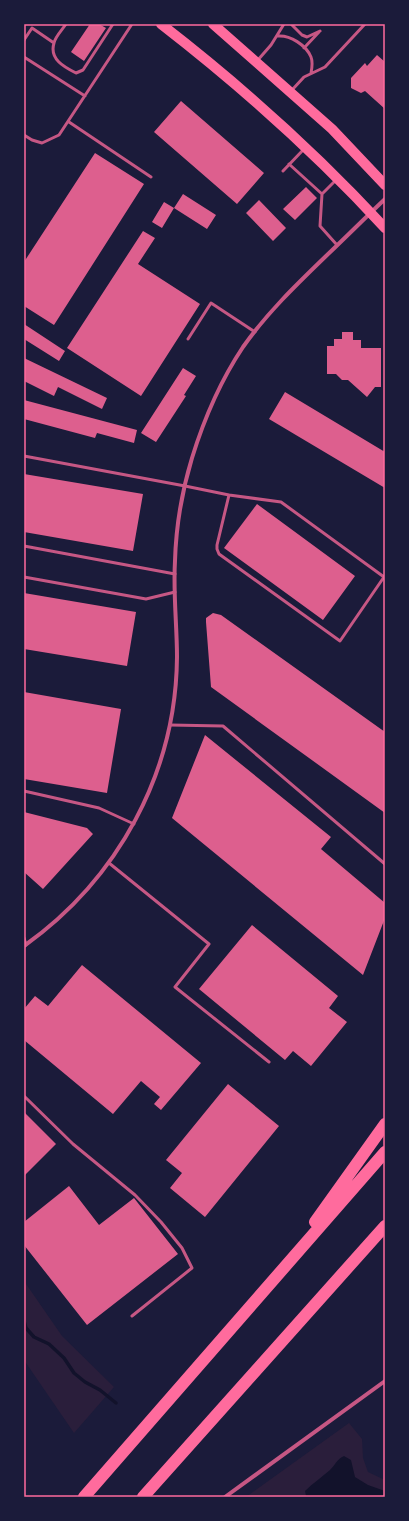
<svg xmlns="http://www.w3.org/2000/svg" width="409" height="1521" viewBox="0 0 409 1521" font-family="Karla,sans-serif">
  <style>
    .green { fill: #2a1e3b }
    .water { fill: #12122b }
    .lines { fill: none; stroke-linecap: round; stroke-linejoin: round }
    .stream { stroke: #12122b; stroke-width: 3.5 }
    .building { fill: #dd5f8e }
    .service { stroke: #c65784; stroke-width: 3 }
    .minor { stroke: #c65784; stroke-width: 4 }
    .primary { stroke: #ff6b9d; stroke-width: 10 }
    .motorway { stroke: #ff6b9d; stroke-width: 12 }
    .neatline { fill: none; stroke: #ff6b9d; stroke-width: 1.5 }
  </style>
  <rect width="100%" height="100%" fill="#1b1b3a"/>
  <path class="green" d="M24 1281 62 1336 114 1387 74 1433 24 1360Z
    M349 1423 362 1439 363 1458 368 1472 385 1480V1497H246Z"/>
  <path class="water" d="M344 1456 351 1460 355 1477 368 1485 385 1491V1497H309L306 1496 305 1491C313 1483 322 1477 330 1470 335 1465 337 1459 344 1456Z"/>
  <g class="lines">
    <path class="stream" d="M24 1321 26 1328 34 1337 49 1344 64 1358 74 1373 85 1382 100 1390 116 1403"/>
  </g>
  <path class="building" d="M90 24H99L106 28 84 61 71 52Z
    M377 55 385 62V109L365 91 361 93 351 88V78L365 63 367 66Z
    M181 101 264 173 237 204 154 132Z
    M95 153 144 184 54 325 24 306V262Z
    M306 187 317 198 295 220 283 209Z
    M183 194 216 215 207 229 174 208Z
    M259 200 286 228 273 241 246 213Z
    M164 202 174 208 162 228 152 222Z
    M143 231 155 238 138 264 200 304 141 396 67 348Z
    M24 324 65 351 59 361 24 339Z
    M342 332H353V340H361V348H381V387H375L367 397 348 380H342L336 374H327V346H334V339H342Z
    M24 358 107 398 102 409 58 387 54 396 24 381Z
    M183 368 196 376 184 395 186 396 156 442 141 433Z
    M285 392 385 452V488L269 419Z
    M24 400 137 430 134 443 97 433 95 438 24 419Z
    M24 474 143 494 133 551 24 532Z
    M257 504 355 576 323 620 224 548Z
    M24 593 136 612 127 666 24 649Z
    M213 613 221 615 385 732V813L211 687 206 622V618Z
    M24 692 121 709 107 793 24 779Z
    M205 735 331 837 321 849 385 903V918L363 975 172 818Z
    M24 812 87 828 93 834 43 889 24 872Z
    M252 925 338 996 329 1008 347 1022 311 1066 293 1051 285 1060 199 989Z
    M82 965 201 1063 161 1110 154 1104 160 1097 141 1081 113 1114 24 1040V1009L35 996 48 1006Z
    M228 1084 279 1126 205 1217 170 1188 182 1173 166 1160Z
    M24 1112 56 1144 24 1176Z
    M69 1186 99 1225 134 1198 178 1254 87 1325 24 1245V1222Z"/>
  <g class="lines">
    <path class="service" d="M66 24C62 30 55 37 54 43 49 59 64 67 76 73L83 70 113 24
      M291 24 302 35 307 37 320 31
      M278 36C290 35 306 45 311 57 313 62 312 68 311 73
      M24 40 32 28 54 43
      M304 48 319 32
      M24 57 85 96
      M257 61 271 45 284 24
      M292 90 304 77 325 67 365 24
      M69 122 151 177
      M24 135 32 140 42 143 59 135 132 24
      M289 164 322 194 320 226 337 245
      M283 171 304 149
      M322 194 336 180
      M188 339 211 303 255 332
      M24 456 185 486 229 495 281 502 384 577 340 641 219 554 217 549V545L229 495
      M24 546 175 574
      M24 577 146 599 175 592
      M170 725 223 726 385 864
      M24 791 99 808 134 824
      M109 863 209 944 175 987 269 1062
      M24 938 26 945
      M24 1096 73 1144 135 1195 161 1222 182 1248 192 1268 132 1316"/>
    <path class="minor" d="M24 946C118 879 176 773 177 657 177 625 173 593 175 561 176 526 182 491 192 458 204 419 221 380 243 347 267 313 296 285 325 257 345 238 365 218 385 199
      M225 1497 385 1381"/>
    <path class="primary" d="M161 24C241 86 317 154 385 228
      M213 24 332 129 385 185"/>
    <path class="motorway" d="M315 1222 385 1124
      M84 1497 385 1152
      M143 1497 385 1226"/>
  </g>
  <rect width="409" height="1521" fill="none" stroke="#1b1b3a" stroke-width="50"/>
  <rect x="25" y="25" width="359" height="1471" class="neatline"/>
</svg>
